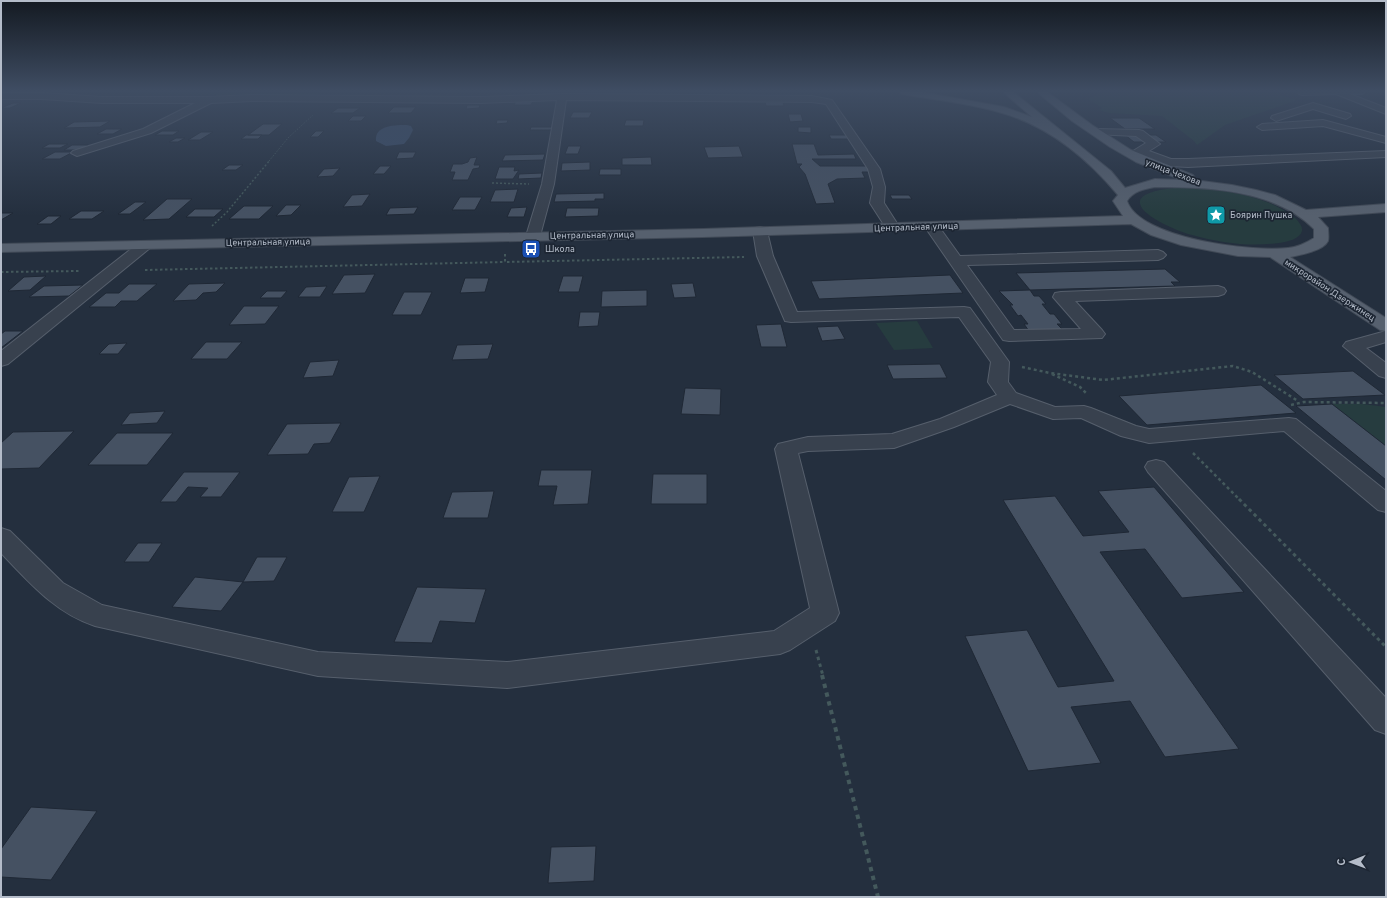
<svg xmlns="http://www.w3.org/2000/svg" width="1387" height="898" viewBox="0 0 1387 898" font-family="Overpass,sans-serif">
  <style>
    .green { fill: #263c3f }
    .water { fill: #394c67 }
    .building { fill: #455162; stroke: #1f2835 }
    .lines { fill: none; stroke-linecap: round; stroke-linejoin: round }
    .minor-casing { stroke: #565f6c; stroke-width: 2 }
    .major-casing { stroke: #414a57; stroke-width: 2 }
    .path-far5 { stroke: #44595c; stroke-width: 1; stroke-dasharray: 1.5 1.5; stroke-linecap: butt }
    .path-far4 { stroke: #44595c; stroke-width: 1.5; stroke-dasharray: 2 2; stroke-linecap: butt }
    .path-far3 { stroke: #44595c; stroke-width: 2; stroke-dasharray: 2.5 2.5; stroke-linecap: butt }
    .path-far2 { stroke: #44595c; stroke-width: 2.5; stroke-dasharray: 3 3; stroke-linecap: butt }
    .path-far1 { stroke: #44595c; stroke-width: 3; stroke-dasharray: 3.5 3.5; stroke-linecap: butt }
    .path { stroke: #44595c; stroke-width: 4; stroke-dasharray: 4.5 4.5; stroke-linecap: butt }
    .minor { fill: #38414e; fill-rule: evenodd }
    .major { fill: #56606e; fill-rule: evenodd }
    .labels { text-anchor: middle; stroke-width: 3.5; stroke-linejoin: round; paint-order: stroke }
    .far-street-label { font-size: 9px; fill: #b4bcc9; stroke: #1d2633 }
    .far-poi-label { font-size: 9px; fill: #b4bcc9; stroke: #1d2633; text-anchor: start }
  </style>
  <rect width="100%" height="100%" fill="#242f3e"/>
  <path class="green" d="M1 91H323L318 95 39 93 1 95Z
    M1105 91H1280L1279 95 1297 100 1225 125 1197 145 1194 141 1162 116 1109 113 1099 110 1102 108 1088 99Z
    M1173 188C1210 187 1265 193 1295 218 1298 221 1303 226 1302 231 1300 239 1287 242 1279 243 1250 247 1220 243 1192 235 1161 226 1103 196 1173 188Z
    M917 321 933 348 894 350 876 323Z
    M1332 404H1363L1386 407V446Z"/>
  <path class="water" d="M407 125 411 126 413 130 409 138 404 144 386 146 376 141C374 125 396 125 407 125Z"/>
  <path class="building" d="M516 101H533L531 105H514Z
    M765 102H783L784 106H766Z
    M13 103H21L10 108H1Z
    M467 105H480L479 108 466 109Z
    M394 107H416L411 113H388Z
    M338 108H360L353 113H331Z
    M573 112H592L589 118H570Z
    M788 114H801L803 121 790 122Z
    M353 116H366L361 121H348Z
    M1110 118H1139L1155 129H1125Z
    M497 120H508L507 123 496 124Z
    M626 120H644L643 126H624Z
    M110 121 100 127 64 128 74 122Z
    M263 124H282L269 135H248Z
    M531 127H552L551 130H530Z
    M798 127H811V133L798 132Z
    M106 129H122L113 134H97Z
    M162 131H179L173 135H155Z
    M316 131H324L318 137H310Z
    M201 132H213L200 140H188Z
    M246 135H262L258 139H241Z
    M829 135H846L848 139H831Z
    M1125 135H1156L1166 142H1134Z
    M176 138H185L178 142H169Z
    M49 144H68L60 148H42Z
    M792 144H814L818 155 854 154 856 159H812L820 166H869L871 172H862L865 178 837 179 828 184 835 203 816 204 805 174 799 167 802 164H797Z
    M72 145H88L81 150H64Z
    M568 146H581L578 154H565Z
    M739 146 743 157 708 158 704 147Z
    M55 152H73L60 159H42Z
    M399 152H416L413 158 396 159Z
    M545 154 543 160 502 161 505 155Z
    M477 157 474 165H480L479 168 473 169 468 180H452L455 172H450L453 164H462L468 162 470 158Z
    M651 157 652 165H622V158Z
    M590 162V170L561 171 562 163Z
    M229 165H243L236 170H222Z
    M380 166H391L384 174H373Z
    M499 167H515L514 171 519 170 513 179H495Z
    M340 168 333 176 317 177 324 169Z
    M600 169H621V175H599Z
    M542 173 541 178 518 179 519 174Z
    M518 189 514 202H490L495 190Z
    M604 193V199H595V201L554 202 556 194Z
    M370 194 362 206 343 207 352 195Z
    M890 195H909L912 199H892Z
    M460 197H482L475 210H452Z
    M167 199H192L169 219 143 220Z
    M135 202H146L130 214H118Z
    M286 205H301L291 215 276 216Z
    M244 206H273L259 219H229Z
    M418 207 414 214 386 215 390 208Z
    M527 207 524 217H507L511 208Z
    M567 208H599L598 216 565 217Z
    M195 209H223L214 217H186Z
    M81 211H104L92 219H69Z
    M1 213H13L1 220Z
    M48 216H61L51 224H37Z
    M1165 269 1180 282H1171L1175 286 1030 290 1016 273Z
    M375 274 365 293 332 294 344 275Z
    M950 275 963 293 819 299 811 281Z
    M46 276 30 290 8 291 24 277Z
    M563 276H583L579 292H558Z
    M465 278H489L485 292 460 293Z
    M225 283 216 292 203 293 196 300 173 301 189 284Z
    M693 283 696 297 674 298 671 284Z
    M129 284H157L137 301H121L115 307H89L106 293H119Z
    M83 285 69 296 29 297 44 286Z
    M327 286 320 297H298L306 287Z
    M647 290V306L601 307 602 291Z
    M1030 290 1034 296H1039L1046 304H1042L1050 314H1054L1062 324H1057L1063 330 1029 331 1024 324H1028L1021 315 1018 316 1010 305H1013L999 291Z
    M267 291H287L281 298H260Z
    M404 292H432L421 315H392Z
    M244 306H279L265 324 229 325Z
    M580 312H600L598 326 578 327Z
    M781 324 787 347H761L756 325Z
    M838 326 845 339 822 341 817 327Z
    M5 331H23L1 348V334Z
    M206 342H242L227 359H191Z
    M127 343 118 354H99L109 344Z
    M493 344 488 359 452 360 457 345Z
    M339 360 333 376 303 378 310 362Z
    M940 364 947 378 893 379 887 365Z
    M1353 371 1385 395 1303 399 1274 375Z
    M1261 385 1296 413 1147 425 1119 396Z
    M685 388 721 389 720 415 681 414Z
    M1332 404 1386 446V480L1296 406Z
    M165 411 157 423 121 425 130 413Z
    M341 423 330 443 314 444 308 454 267 455 287 424Z
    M74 431 39 468 1 469V443L13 432Z
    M117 433H173L147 465H88Z
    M541 470H592L588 504 553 505 557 486H538Z
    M184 472H240L221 497H200L208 488 188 487 176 502H160Z
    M653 474H707V504H651Z
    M380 476 364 512H332L349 477Z
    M1154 487 1244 592 1182 598 1145 549 1100 552 1239 749 1165 757 1130 701 1071 707 1101 763 1028 771 965 636 1027 630 1058 687 1114 681 1003 500 1055 496 1083 536 1129 532 1098 491Z
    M494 491 488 518H443L452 492Z
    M138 543H162L149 562H124Z
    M257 557H287L274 581 243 582Z
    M195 577 243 582 221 611 172 607Z
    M417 587 486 589 475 623 440 621 432 643 394 642Z
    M31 807 97 811 51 880 1 877V849Z
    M596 846 594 881 548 883 551 847Z"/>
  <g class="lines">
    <defs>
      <path id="minor" d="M1298 91H1366L1362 94H1350L1386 108V114L1336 94 1302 95 1299 94Z
        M1 93H42L102 97H208L252 95 481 97 562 94 812 96 832 100 880 169 885 187 884 203 900 228 898 231H888L870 203 873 187 868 169 826 104 812 102 566 100 554 184 540 236 538 239H528L526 236 542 184 557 100 481 103 252 101 211 103 151 133 77 156 71 153 73 151 143 129 195 103H102L42 99H1Z
        M1313 103 1350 114 1351 116 1346 119 1313 109 1276 121 1271 118 1272 116Z
        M1323 120 1386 137V143L1323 126 1262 130 1257 127 1262 124Z
        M1097 129 1139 130 1143 131 1160 144 1149 151 1171 159H1188L1386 151V157L1188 167 1169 166 1135 153 1133 151 1146 143 1136 136 1093 134 1092 132Z
        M932 223 937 224 960 256 1158 250 1163 252 1166 255 1163 258 1158 260 967 265 1014 330 1081 329 1053 297 1055 293 1061 292 1218 286 1224 288 1226 291 1224 294 1218 296 1075 301 1102 330 1105 334 1102 338 1009 341 1003 340 925 227 927 224Z
        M760 227 765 228 767 231 773 256 797 312 964 307 970 308 1009 362 1008 382 1016 393 1055 407 1084 406 1091 408 1136 426 1149 429 1289 418 1296 419 1386 491V512L1378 510 1284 431 1149 443 1121 436 1081 418 1053 419 1010 404 954 427 894 448 808 451 798 453 839 613 835 621 790 650 780 654 507 688 318 676 95 626C55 613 29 582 1 553V528L10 531 63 583 102 605 318 652 507 662 774 631 810 608 775 449 778 444 808 437 892 434 940 419 997 395 988 382 991 362 959 317 791 322 785 321 757 256 753 231 755 228Z
        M145 241 150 242 152 245 150 248 8 364 1 366V351L140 242Z
        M1386 331V342L1366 348 1386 363V378L1379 376 1343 346 1346 342Z
        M1156 460 1164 462 1386 698V734L1375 730 1148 472 1145 467 1148 462Z"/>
      <path id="major" d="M897 91H916L1004 107 1032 117 1002 91H1012L1111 171 1125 188 1155 179 1182 180 1136 162 1110 147 1072 121 1036 91H1046L1092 125 1131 150 1193 175 1195 178 1194 180 1232 185 1256 190 1275 195 1306 210 1386 204V212L1318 217 1328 228C1328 232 1329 237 1328 241 1323 251 1300 255 1290 257L1386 318V331L1380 330 1270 257 1238 256 1181 245 1151 235 1131 224 703 237 1 252V244L703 229 1123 216 1113 201 1118 195C1087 158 1048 126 1002 113 970 103 935 100 902 94ZM1155 187C1207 187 1274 189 1314 229V238C1306 243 1298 247 1288 248 1252 252 1140 239 1127 201 1133 191 1144 189 1155 187Z"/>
    </defs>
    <use href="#minor" class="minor-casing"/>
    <use href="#major" class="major-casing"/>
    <path class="path-far5" d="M269 161 288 138 313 115"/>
    <path class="path-far4" d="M492 183 529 184
      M212 226 227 212 270 160"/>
    <path class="path-far3" d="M505 254V262L744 257
      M145 270 505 262
      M1 272 80 271"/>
    <path class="path-far2" d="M1022 367 1050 373 1103 380 1233 366 1252 372 1298 401
      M1052 374 1080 387 1086 393
      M1291 405 1304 402 1386 403
      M1193 453 1240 500"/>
    <path class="path-far1" d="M1239 499 1386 647
      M816 650 823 676"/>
    <path class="path" d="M822 675 878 897"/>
    <use href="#minor" class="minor"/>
    <use href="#major" class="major"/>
  </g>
  <linearGradient id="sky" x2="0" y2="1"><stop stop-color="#141a22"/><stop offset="0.42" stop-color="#3f4d63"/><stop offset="1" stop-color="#3f4d63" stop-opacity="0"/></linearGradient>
  <rect width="1387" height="216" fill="url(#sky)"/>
  <defs>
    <symbol id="sight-square" viewBox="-11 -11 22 22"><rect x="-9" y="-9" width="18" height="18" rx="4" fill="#0f9aa8" stroke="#1d2633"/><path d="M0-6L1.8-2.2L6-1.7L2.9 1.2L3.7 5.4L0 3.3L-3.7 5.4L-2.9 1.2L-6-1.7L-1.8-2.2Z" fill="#fff"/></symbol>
    <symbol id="bus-square" viewBox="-11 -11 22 22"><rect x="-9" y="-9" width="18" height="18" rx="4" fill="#1a4fb4" stroke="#1d2633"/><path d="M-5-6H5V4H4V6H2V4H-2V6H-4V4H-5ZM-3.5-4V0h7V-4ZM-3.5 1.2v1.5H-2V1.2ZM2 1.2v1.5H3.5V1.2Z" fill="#fff"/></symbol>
  </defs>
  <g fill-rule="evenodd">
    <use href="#sight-square" x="1205" y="204" width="22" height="22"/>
    <use href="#bus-square" x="520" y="238" width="22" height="22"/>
  </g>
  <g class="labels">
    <g class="far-street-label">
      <text transform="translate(1173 172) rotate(21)" y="3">улица Чехова</text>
      <text transform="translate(916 227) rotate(-2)" y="3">Центральная улица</text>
      <text transform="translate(592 235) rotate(-1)" y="3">Центральная улица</text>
      <text transform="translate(268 242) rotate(-1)" y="3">Центральная улица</text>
      <text transform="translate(1330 290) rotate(33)" y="3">микрорайон Дзержинец</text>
    </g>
    <g class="far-poi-label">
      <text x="1230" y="218">Боярин Пушка</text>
      <text x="545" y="252">Школа</text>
    </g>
  </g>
  <rect width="1387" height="898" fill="none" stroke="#b4bcc9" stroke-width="4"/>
  <g transform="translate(1351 862) rotate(269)" stroke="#1d2633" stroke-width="3" paint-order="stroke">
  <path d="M0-3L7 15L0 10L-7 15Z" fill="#b4bcc9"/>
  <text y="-6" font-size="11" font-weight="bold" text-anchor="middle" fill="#b4bcc9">С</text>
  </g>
</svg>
